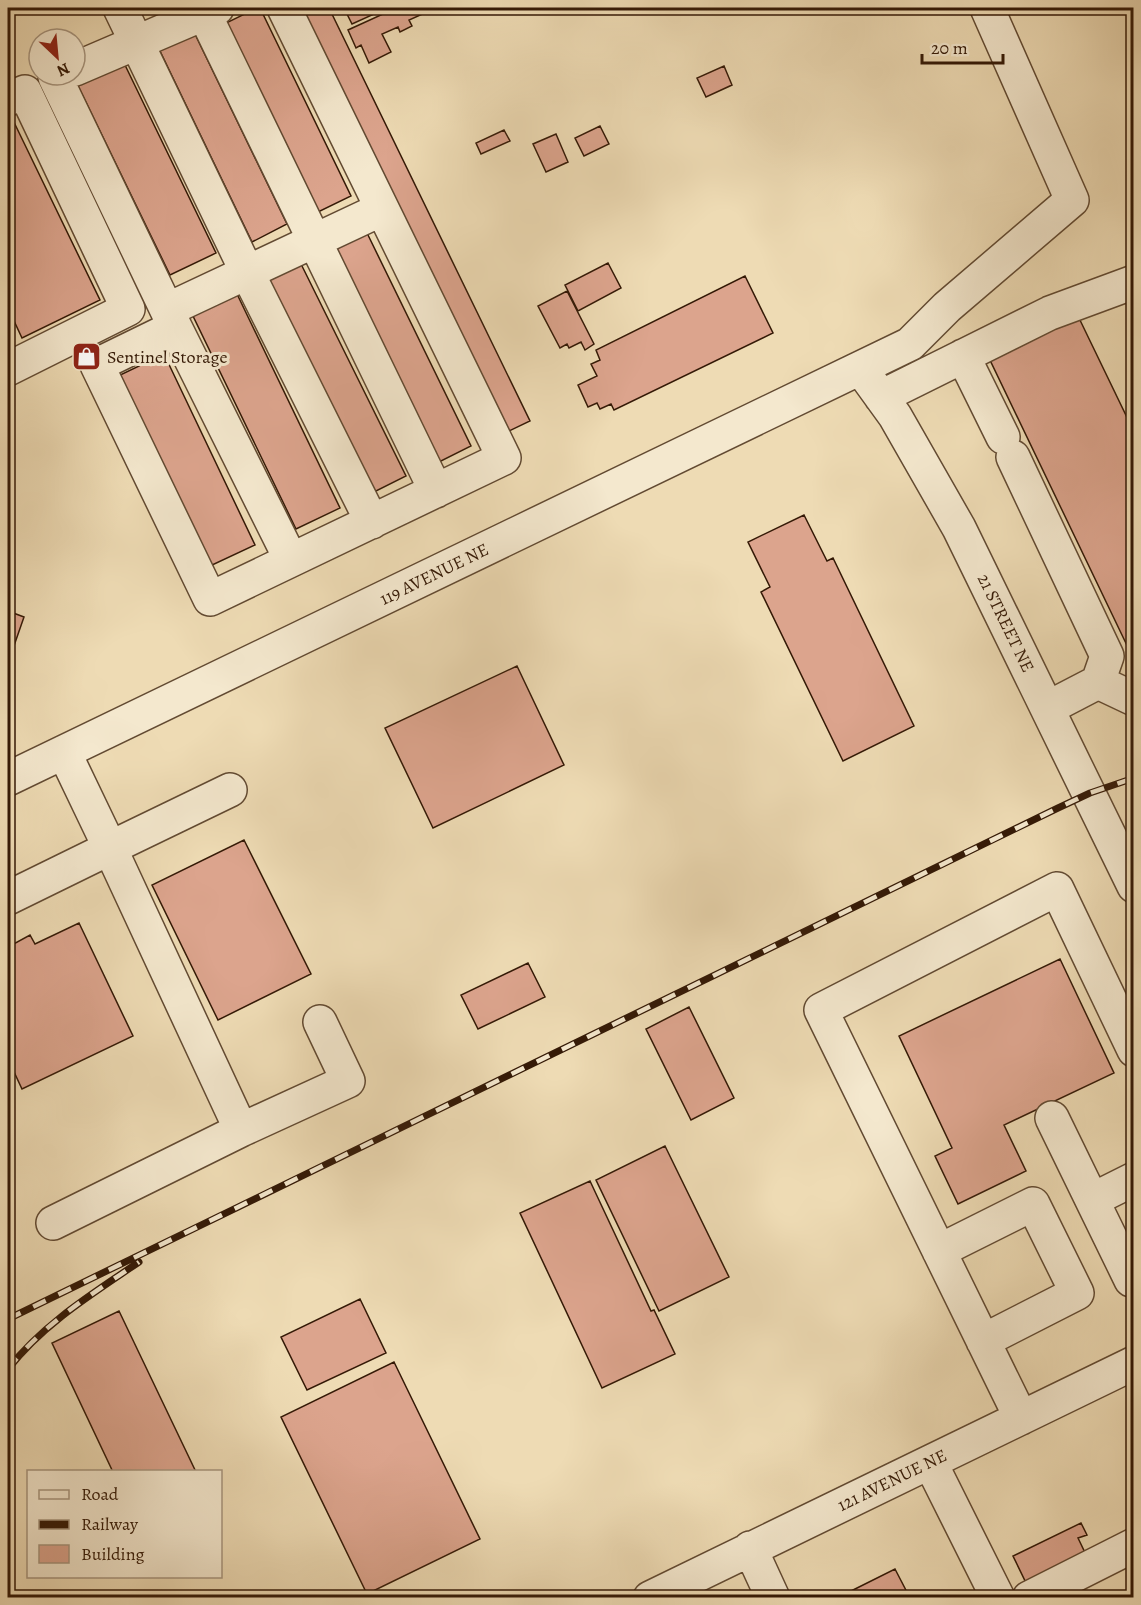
<svg xmlns="http://www.w3.org/2000/svg" width="1141" height="1605" viewBox="0 0 1141 1605" font-family="Alegreya,serif">
  <style>
    .building { fill: #dca48d; stroke: #341906; stroke-width: 1.5 }
    .lines { fill: none; stroke-linecap: round; stroke-linejoin: round }
    .minor-casing { stroke: #624a32; stroke-width: 36 }
    .minor { stroke: #f4e8ce; stroke-width: 33 }
    .rail-casing { stroke: #341906; stroke-width: 7 }
    .rail { stroke: #f4e8ce; stroke-width: 4.5; stroke-dasharray: 14; stroke-linecap: butt }
    .labels { text-anchor: middle; stroke-width: 6; stroke-linejoin: round; paint-order: stroke }
    .poi-label { font-size: 18px; fill: #341906; stroke: #f4e8ce; text-anchor: start }
    .street-label { font-size: 18px; fill: #341906; stroke: #f4e8ce }
  </style>
  <rect width="100%" height="100%" fill="#eedbb4"/>
  <filter id="stains"><feTurbulence type="fractalNoise" baseFrequency=".00333" numOctaves="4"/><feColorMatrix values="0 0 0 0 .2 0 0 0 0 .09 0 0 0 0 .02 0 0 0 .5 -.17"/></filter>
  <radialGradient id="worn" r=".72"><stop offset=".6" stop-color="#630" stop-opacity="0"/><stop offset="1" stop-color="#630" stop-opacity=".3"/></radialGradient>
  <path class="building" d="M257 8H260L351 196 316 213 224 24Z
    M300 8H329L530 421 507 432Z
    M344 8H368L372 15 352 24Z
    M391 8H428L429 11 409 20 412 26 400 32 398 27 382 34 391 52 369 63 361 45 356 48 348 30 392 10Z
    M194 32 287 224 252 242 159 49Z
    M124 63 216 253 170 275 78 86Z
    M724 66 732 85 706 97 697 78Z
    M10 114 100 300 22 338 8 308V116Z
    M600 126 609 144 584 156 575 138Z
    M504 130 510 141 481 154 476 143Z
    M556 134 568 162 546 172 533 144Z
    M367 233 471 446 437 463 333 249Z
    M608 263 621 288 578 311 565 285Z
    M301 264 406 476 372 493 267 281Z
    M745 276 773 333 614 410 611 404 600 409 597 403 588 407 578 385 597 376 591 364 600 360 596 350Z
    M567 291 594 344 585 350 581 342 569 348 567 344 560 348 538 306Z
    M237 294 340 508 296 529 193 316Z
    M1078 316 1134 432V660L989 358Z
    M164 354 255 545 210 566 118 376Z
    M804 515 827 561 833 558 914 726 843 761 761 592 770 587 748 542Z
    M8 611 24 617 8 663Z
    M517 666 564 765 433 828 385 728Z
    M244 840 311 974 218 1020 152 885Z
    M79 923 133 1036 22 1089 8 1059V959L12 957 8 947 30 935 35 944Z
    M1060 959 1114 1073 1004 1125 1026 1171 958 1204 935 1156 952 1148 899 1036Z
    M528 963 545 997 478 1029 461 995Z
    M689 1007 734 1098 691 1120 646 1029Z
    M665 1146 729 1277 659 1311 596 1180Z
    M590 1181 651 1311 654 1310 675 1354 602 1388 520 1213Z
    M360 1299 386 1353 307 1390 281 1337Z
    M119 1311 196 1472H113L52 1343Z
    M394 1362 480 1539 367 1594 281 1417Z
    M1081 1523 1087 1535 1078 1538 1089 1561 1029 1589 1013 1556Z
    M895 1569 910 1598H837Z"/>
  <g class="lines">
    <defs>
      <path id="minor" d="M120 8 247 272 372 522
        M204 13 436 491
        M75 69 217 8
        M60 75 55 77 175 327 291 560
        M8 99 25 92 128 309 8 369
        M167 310 382 209
        M175 327 97 365 210 599 504 458 284 8
        M963 356 1003 437
        M861 369 895 416 959 528 1134 886
        M881 397 1050 313 1134 282
        M1013 457 1107 656 1098 682
        M1048 708 1098 682 1134 699
        M64 752 110 848 230 790
        M8 779 910 344 947 307 1072 200 987 8
        M8 898 110 848 241 1130 53 1223
        M1052 1118 1131 1280
        M241 1130 348 1081 320 1022
        M1092 1200 1134 1179
        M939 1251 1033 1204 1077 1293 983 1341
        M1021 1418 821 1010 1057 889 1134 1050
        M930 1462 998 1598
        M750 1548 773 1598
        M650 1598 1134 1363
        M1029 1598 1134 1545"/>
    </defs>
    <use href="#minor" class="minor-casing"/>
    <use href="#minor" class="minor"/>
    <defs>
      <path id="rail" d="M8 1319 1058 808 1090 793 1134 778
        M8 1369C43 1324 92 1294 139 1262"/>
    </defs>
    <use href="#rail" class="rail-casing"/>
    <use href="#rail" class="rail"/>
  </g>
  <defs>
    <symbol id="shop-square" viewBox="-11 -11 22 22"><rect x="-9" y="-9" width="18" height="18" rx="4" fill="#8f2418" stroke="#f4e8ce"/><path d="M-5-2.5h2.3a2.7 3.5 0 0 1 5.4 0H5L5.5 6h-11ZM-1.5-2.5h3a1.5 2.3 0 0 0-3 0Z" fill="#fff"/></symbol>
  </defs>
  <g fill-rule="evenodd">
    <use href="#shop-square" x="70" y="340" width="33" height="33"/>
  </g>
  <g class="labels">
    <g class="poi-label">
      <text x="107" y="363">Sentinel Storage</text>
    </g>
    <g class="street-label">
      <text transform="translate(434 574) rotate(-26)" y="6">119 AVENUE NE</text>
      <text transform="translate(1006 623) rotate(64)" y="6">21 STREET NE</text>
      <text transform="translate(892 1480) rotate(-26)" y="6">121 AVENUE NE</text>
    </g>
  </g>
  <rect width="1141" height="1605" fill="none" stroke="#eedbb4" stroke-width="30"/>
  <rect x="9" y="9" width="1123" height="1587" fill="none" stroke="#341906" stroke-width="3"/>
  <rect x="15" y="15" width="1111" height="1575" fill="none" stroke="#341906" stroke-width="1.5"/>
  <rect x="27" y="1470" width="195" height="108" fill="#f4e8ce" stroke="#a7957e" stroke-width="1.5"/>
  <rect x="39" y="1490" width="30" height="9" fill="#f4e8ce" stroke="#a7957e" stroke-width="1.5"/>
  <text x="81" y="1500" font-size="18" fill="#341906">Road</text>
  <rect x="39" y="1520" width="30" height="9" fill="#341906" stroke="#a7957e" stroke-width="1.5"/>
  <text x="81" y="1530" font-size="18" fill="#341906">Railway</text>
  <rect x="39" y="1545" width="30" height="18" fill="#dca48d" stroke="#a7957e" stroke-width="1.5"/>
  <text x="81" y="1560" font-size="18" fill="#341906">Building</text>
  <g transform="translate(57 57) rotate(154)"><circle r="28" fill="#f4e8ce" stroke="#a7957e" stroke-width="1.5"/>
  <path d="M0-4.5L10 22L0 15L-10 22Z" fill="#8f2418"/>
  <text y="-9" font-size="16" font-weight="bold" text-anchor="middle" fill="#341906">N</text>
  </g>
  <path d="M922 54v9h81v-9" fill="none" stroke="#341906" stroke-width="3"/>
  <text x="931" y="54" font-size="18" fill="#341906" stroke="#f4e8ce" stroke-width="4.5" paint-order="stroke">20 m</text>
  <rect width="100%" height="100%" filter="url(#stains)"/>
  <rect width="100%" height="100%" fill="url(#worn)"/>
</svg>
